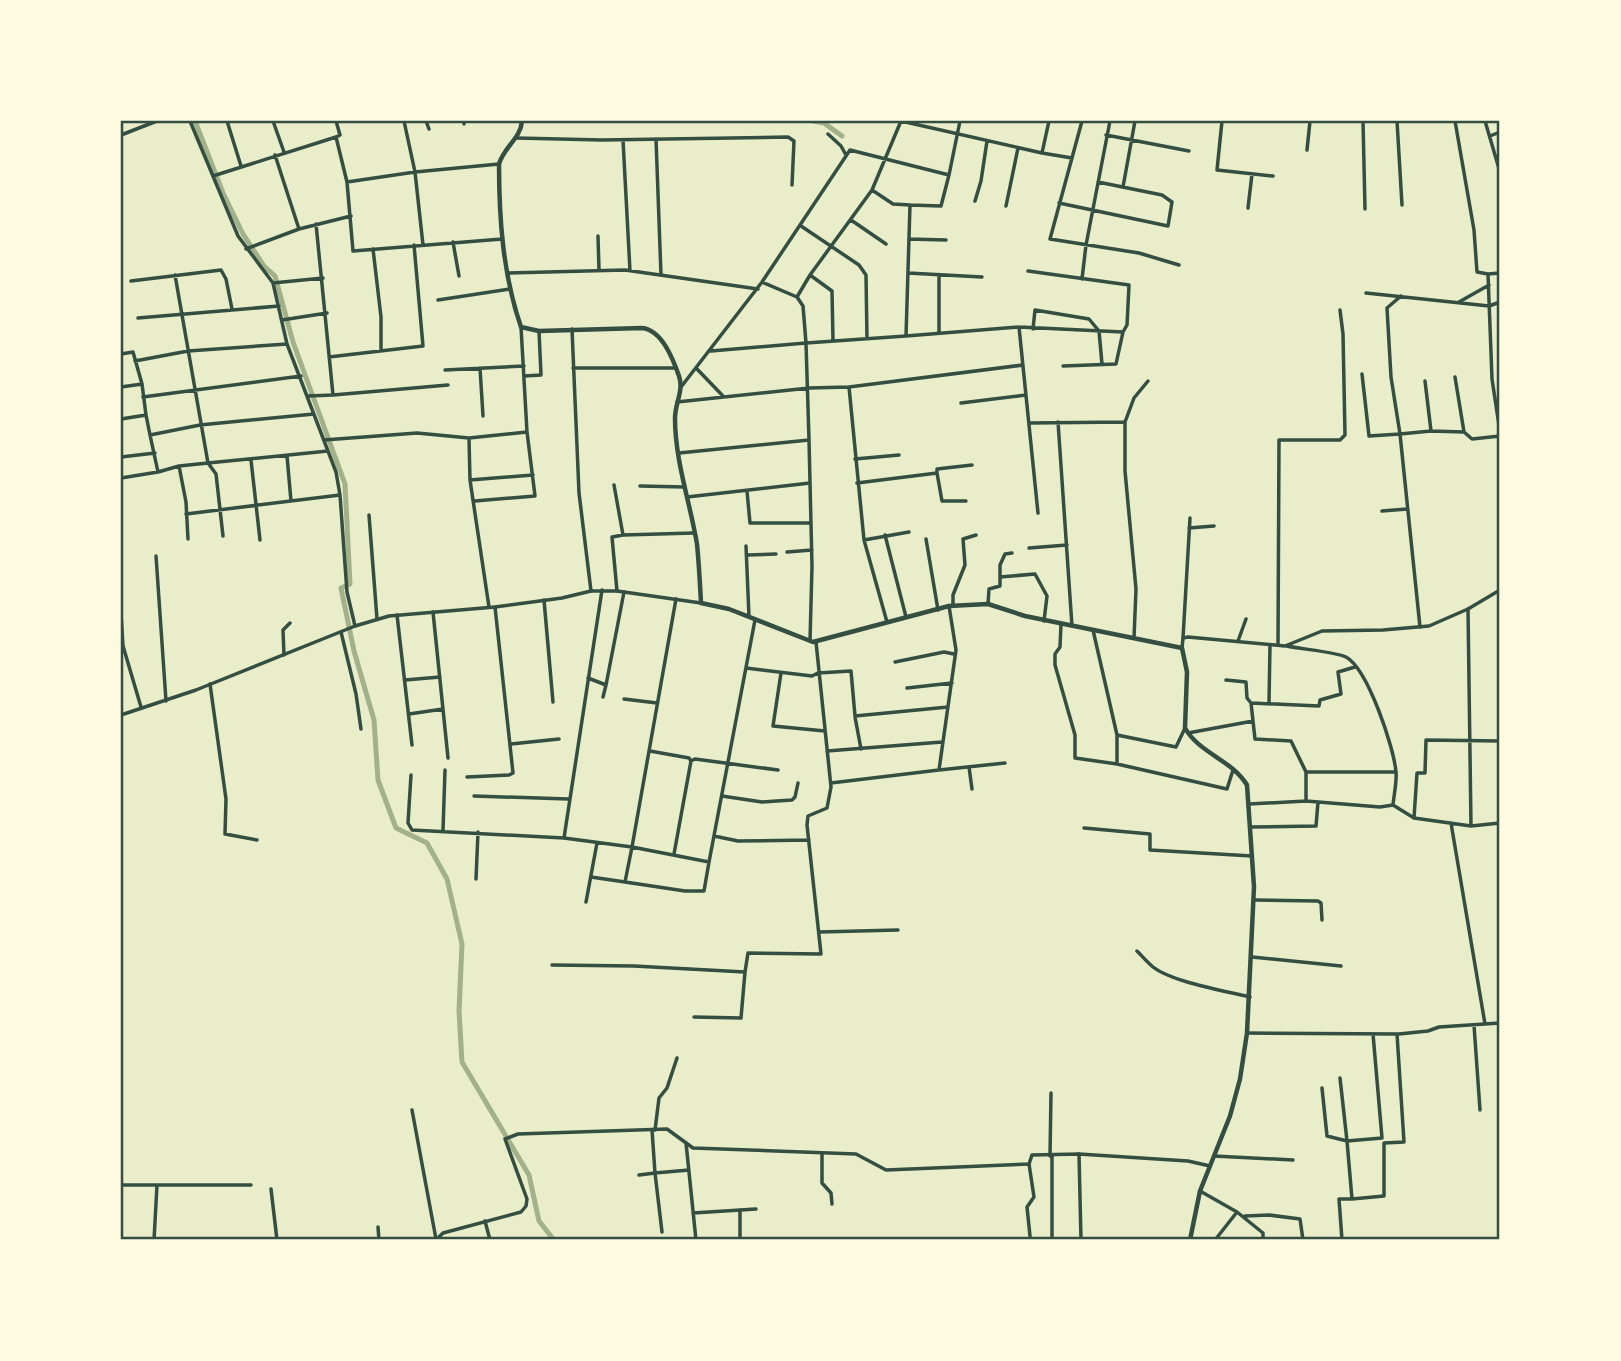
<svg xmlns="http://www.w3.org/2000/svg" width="1621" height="1361" viewBox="0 0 1621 1361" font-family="Bitter,serif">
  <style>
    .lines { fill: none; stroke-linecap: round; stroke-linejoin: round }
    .canal { stroke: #a3b18a; stroke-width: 5 }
    .minor { stroke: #344e41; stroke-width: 3.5 }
    .tertiary { stroke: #344e41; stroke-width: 3.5 }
    .secondary { stroke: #344e41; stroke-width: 4.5 }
    .neatline { fill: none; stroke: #344e41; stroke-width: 2.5 }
  </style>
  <rect width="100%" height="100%" fill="#e9edc9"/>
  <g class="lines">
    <path class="canal" d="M195 121 223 193 243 234 264 266 275 276 293 342 345 484 350 584 341 588 354 651 374 720 378 780 396 828 427 843 447 879 462 944 459 1011 462 1062 529 1175 539 1221 554 1240
      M813 121 824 123 842 136"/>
    <path class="minor" d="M190 121 238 236 273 283 287 344 336 472 340 495 347 592 355 626
      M227 121 241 166
      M273 121 284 152
      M336 121 340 135 336 137
      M404 121 415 172 423 245
      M426 121 429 129
      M464 121V124
      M1049 121 1042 153 1072 158
      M1082 121 1050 239 1139 253 1179 265
      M1222 121 1217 170 1273 176
      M1363 121 1365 209
      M1397 121 1402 205
      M1455 121 1474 230 1477 272 1488 274 1492 379 1500 432
      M1485 121 1500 172
      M828 134 841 146 846 155
      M121 135 157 121
      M1106 135 1189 151
      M1490 136 1500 132
      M516 138 602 140 788 137 794 141 792 185
      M656 139 661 275
      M623 140 630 271
      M1307 150 1310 121
      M275 155 299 229
      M213 176 336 137 347 182 415 172 499 164
      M347 182 353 251 502 239
      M1123 187 1135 121
      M872 190 893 204 910 205 906 336 1019 327 1123 332
      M975 201 981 181 987 141
      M1059 203 1168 226 1172 202 1162 195 1098 182
      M910 205 941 206 949 175
      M1006 206 1018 148
      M1248 208 1252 174
      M851 220 886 244
      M801 226 859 265 866 275 867 339
      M598 236 599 270
      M909 239 946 240
      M453 242 459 276
      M246 249 299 229 351 216
      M373 249 381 317V351
      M1028 271 1129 285 1127 325 1123 332 1116 364 1063 366
      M508 273 625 270 758 289
      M908 273 982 277
      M1488 274 1500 273
      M175 275 208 463 328 451
      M810 275 832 291 833 341
      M939 275V332
      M1082 279 1086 245 1110 121
      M131 281 221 270 226 279 232 309
      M762 282 797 297 810 275 872 190 901 121 1042 153
      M273 283 323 278
      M1366 293 1489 306 1500 302
      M797 297 803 306 806 343 906 336
      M438 300 510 289
      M1459 302 1489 285
      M138 318 279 306
      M282 320 327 313
      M1019 327 1038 513
      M572 329 579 493 591 591
      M1033 329 1035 310 1089 319 1099 331 1102 364
      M121 354 133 352 142 384
      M329 357 423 346 414 245
      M135 361 188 351 287 344
      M480 368 483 416
      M573 368H675
      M697 369 723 396
      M445 370 524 366
      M1362 374 1369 436 1400 434 1391 377 1387 308 1401 296
      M524 376 541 375 539 331
      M1455 377 1464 432 1472 439 1500 436
      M121 387 142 384 146 415 121 419
      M681 387 762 282 850 150 949 175 960 121
      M333 395 448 385
      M308 396 333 395 316 224
      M143 397 301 376
      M677 402 809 388 849 387
      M961 403 1026 395
      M146 415 150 435 200 425 314 414
      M1058 422 1072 626
      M1029 423 1125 422
      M1431 431 1464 432
      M150 435 158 472 179 466 208 463 216 474 223 536
      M469 438 470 480 489 607
      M324 440 417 433 469 438 527 432
      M809 440 812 566 810 641
      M679 453 809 440 806 343 711 351
      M287 456 291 501
      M121 457 155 453
      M855 459 899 455
      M251 460 260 540
      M179 466 186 502 188 539
      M937 473 942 501H966
      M121 478 158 472
      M470 480 533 475
      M857 483 937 473V469L972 465
      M614 485 623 535 694 533
      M640 486 685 487
      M747 491 750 523H811
      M687 497 810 483
      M475 501 535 496 527 432 521 327
      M1382 511 1407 509
      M186 514 340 495
      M369 515 377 619
      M1189 528 1214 526
      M885 535 906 617
      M926 539 938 610
      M864 540 909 532
      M746 546 749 617
      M1029 548 1067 545
      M787 552 812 550
      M747 555 776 554
      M156 556 166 701
      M1000 577 1035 574 1047 596 1044 621
      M617 591 612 537 623 535
      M544 600 553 702
      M988 604 989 589 1000 586V565L1005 554 1012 553
      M953 606V595L965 565 963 539 976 535
      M1468 609 1471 826
      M433 612 448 758
      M121 613 123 646 141 707
      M397 615 412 745
      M887 622 864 540 849 387 1023 365
      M1061 624 1060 647 1055 654V665L1075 735V758L1117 764 1227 789 1233 770
      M1420 627 1400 434 1431 431 1425 381
      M1093 630 1117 735V764
      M341 632 356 694 361 729
      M1134 638 1136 589 1125 471V422L1134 398 1148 381
      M1183 638 1190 518
      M1238 641 1246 619
      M1278 645 1279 440H1340L1345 435 1343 334 1340 310
      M284 655 283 630 290 623
      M895 662 944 652 954 654
      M1355 667 1338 672 1341 694 1320 700 1319 706 1251 703 1255 739 1291 741 1306 772H1396
      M746 668 812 676 818 673 851 671 855 716 948 707
      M781 673 773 726 825 731
      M588 678 606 685 603 697
      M405 680 440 677
      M1226 680 1246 682 1247 698 1251 703
      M210 684 226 799 225 834 257 840
      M606 685 624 592
      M907 688 952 683
      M624 699 657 703
      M1269 702 1270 645
      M409 714 443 709
      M855 717 861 749
      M1188 733 1253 721
      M1117 735 1176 747 1185 728
      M511 744 559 739
      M650 751 689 758 691 761 695 759 778 770
      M827 751 942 742
      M969 767 972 789
      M939 770 1005 763
      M1306 772V801
      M411 775 408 823 412 830 564 838 602 590
      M467 777 509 775 513 773 495 607
      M831 783 939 770 956 650 949 606
      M474 796 568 799
      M722 796 762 802 792 800 795 797 798 783
      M1249 804 1306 801 1380 807 1393 805C1394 794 1397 782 1396 772 1394 748 1368 669 1346 657 1336 652 1300 649 1287 646
      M1393 805 1414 818 1471 826 1500 823
      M1414 818 1417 773H1425L1426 740 1500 741
      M1451 823 1485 1024
      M1250 827 1316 826 1318 802
      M1084 828 1150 834V850L1252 856
      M443 830 445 770
      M714 836 738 841 809 840
      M564 838 632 847 625 882 685 891H704L709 862 632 847 676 599
      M674 854 691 761
      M709 862 755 620
      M591 877 625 882
      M476 879 478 832
      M1254 900 1318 901 1321 903 1322 920
      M586 902 597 843
      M819 932 898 930
      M1137 951C1142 956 1147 962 1153 967 1172 982 1225 991 1250 997
      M1252 957 1341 966
      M552 965 634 966 745 972 748 953 821 954 807 825 808 816 827 808 831 787 816 642
      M694 1017 741 1018 745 972
      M1474 1025 1480 1110
      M1247 1033 1399 1034 1428 1031 1439 1027 1500 1023
      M1322 1088 1327 1136 1347 1141 1340 1078
      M412 1110 436 1239
      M652 1130 655 1173 689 1170
      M655 1130 659 1098 667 1088 677 1058
      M686 1143 696 1240
      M822 1153V1183L831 1193 832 1204
      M1079 1154 1081 1240
      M1050 1156 1051 1093
      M1052 1156V1240
      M1214 1156 1293 1160
      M1029 1164 1034 1197 1027 1207 1030 1236
      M639 1175 655 1173 662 1232
      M121 1185H251
      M271 1189 277 1240
      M1200 1191 1237 1212 1263 1233V1240
      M1352 1199 1384 1196V1143L1404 1142 1397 1034
      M693 1213 756 1209
      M1245 1216 1269 1215 1300 1219 1303 1240
      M485 1221 490 1240
      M378 1227 379 1240
      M154 1240 157 1185
      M740 1240V1210
      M1215 1240 1237 1212
      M1342 1240 1339 1199H1352L1347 1141 1382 1138 1373 1034"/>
    <path class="tertiary" d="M1182 648 1183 638 1188 637 1285 646 1322 631 1383 630 1429 626 1468 609 1500 590
      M121 715 196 690 355 626 389 616 495 607 562 598 591 591H617L701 603
      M436 1240 443 1233 521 1212 526 1206 527 1199 505 1139 518 1134 667 1129 693 1148 856 1154 886 1170 1029 1164 1032 1155 1079 1154 1188 1161 1210 1166"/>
    <path class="secondary" d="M522 121C521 138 504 147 499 164 499 219 503 275 521 327L539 331 642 328C662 330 673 359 679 376 684 391 675 403 675 418 675 461 690 502 697 544 699 564 700 584 701 603L729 609 813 642 949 606 988 604 1025 616 1182 648 1187 672 1185 728C1199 753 1232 760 1247 785L1254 887 1247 1033 1240 1079 1230 1116 1200 1191 1190 1240"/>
  </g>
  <rect width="1621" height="1361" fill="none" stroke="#fefae0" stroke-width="245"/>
  <rect x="122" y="122" width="1376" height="1116" class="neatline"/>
</svg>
